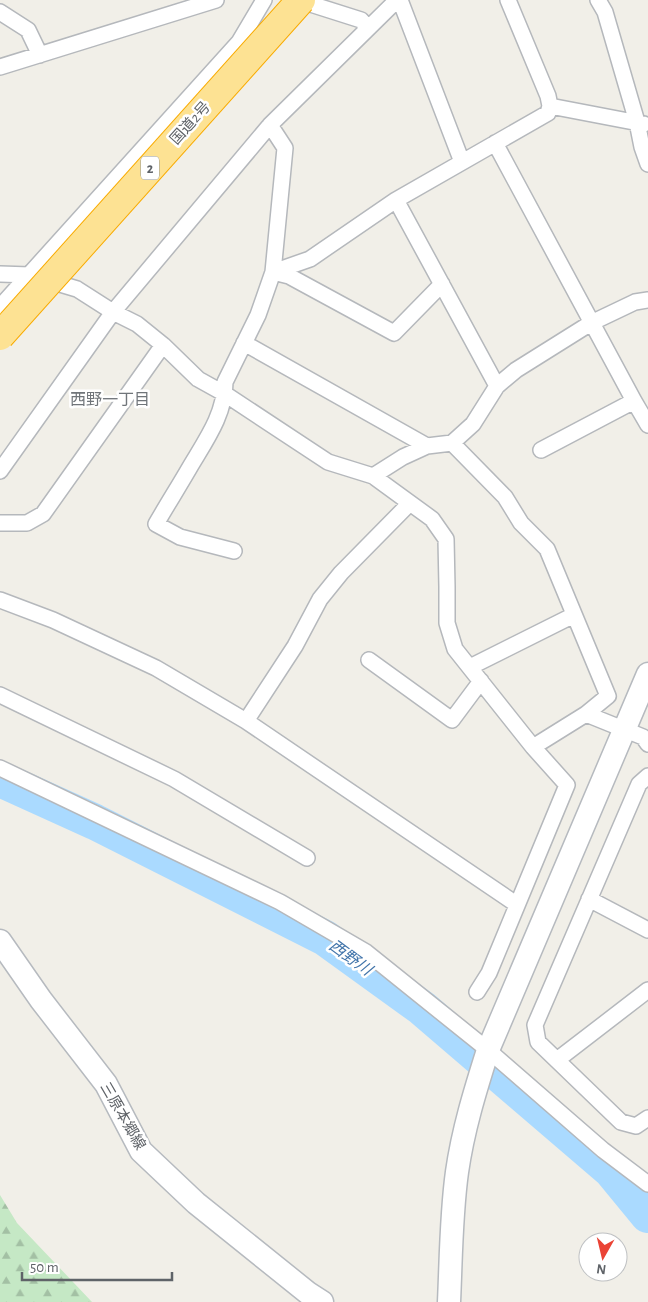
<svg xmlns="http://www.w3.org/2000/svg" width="648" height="1302" viewBox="0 0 648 1302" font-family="'Alegreya Sans','Noto Sans JP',sans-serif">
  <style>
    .forest { fill: url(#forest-firs) }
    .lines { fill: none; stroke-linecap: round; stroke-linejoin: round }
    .river { stroke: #aadaff; stroke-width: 36 }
    .street-casing { stroke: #b5b8bc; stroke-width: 18 }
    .secondary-casing { stroke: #b6babf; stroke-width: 25 }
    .street { stroke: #fff; stroke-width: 15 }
    .secondary { stroke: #fff; stroke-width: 22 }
    .highway-bridge-casing { stroke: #f9ab00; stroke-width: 30; stroke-linecap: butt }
    .highway-bridge { stroke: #fde293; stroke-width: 28 }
    .labels { text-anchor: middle; stroke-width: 5; stroke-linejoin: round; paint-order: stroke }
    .shield { fill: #fff; stroke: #8f9295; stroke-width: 1 }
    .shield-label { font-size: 14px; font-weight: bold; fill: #5f6368 }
    .street-label { font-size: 15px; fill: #5f6368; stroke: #fff }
    .neighbourhood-label { font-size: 16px; fill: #70757a; stroke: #fff }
    .water-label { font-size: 16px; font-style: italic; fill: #4174aa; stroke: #fff }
  </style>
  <defs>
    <pattern id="forest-firs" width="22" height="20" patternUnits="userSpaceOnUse" patternTransform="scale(1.25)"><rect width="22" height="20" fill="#c5e8c5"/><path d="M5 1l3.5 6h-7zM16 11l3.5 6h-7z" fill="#a3c0a4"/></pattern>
  </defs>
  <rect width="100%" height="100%" fill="#f1efe8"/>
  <path class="forest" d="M0 1195 17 1223 92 1302H0Z"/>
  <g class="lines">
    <path class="river" d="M0 779 95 822 325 938 422 1008 611 1170 648 1215"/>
    <defs>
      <path id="street" d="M298 0 361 20 368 28
        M400 0 462 162
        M598 0 605 12 637 122 642 147 648 164
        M0 12 28 30 40 55
        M0 67 216 0
        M550 106 644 124
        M495 143 634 401 648 425
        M396 200 497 386
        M273 272 310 259 396 200 548 113 550 106 548 96 508 0
        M273 272 289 276 394 333 442 284
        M0 274 30 275 77 289 113 312 137 324 163 345 198 379 225 394 328 462 373 476 432 519 446 539 447 587V623L455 649 533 747 567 785 489 973 477 992
        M0 307 239 42 264 0
        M244 343 427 446
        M452 443 505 497 521 523 547 549 608 696 586 714
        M541 450 634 401
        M0 471 113 312 270 125 397 0
        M373 476 403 457 427 446 452 443 473 424 497 386 516 370 591 323 635 302 648 300
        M0 523H27L43 514 163 345
        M234 551 180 537 156 524C167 505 179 486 190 467 206 440 225 414 225 382L258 315 273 272 285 148 270 125
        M0 600 53 620 156 668 246 721 516 904
        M369 660 452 720 481 681
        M470 667 574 615
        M0 695 174 779 307 858
        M246 721 295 646 320 599 341 573 410 503
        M533 747 586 714 643 737 648 744
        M0 768 280 902 366 952 488 1050 603 1150 648 1184
        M648 776 639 784 535 1025 538 1042 621 1122 636 1126 648 1118
        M589 899 648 930
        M557 1060 648 990"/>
      <path id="secondary" d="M0 941 41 1000 106 1084 141 1151 196 1203 308 1293 322 1302
        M449 1302C451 1259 451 1215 457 1172 463 1130 475 1091 488 1050L648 674"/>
    </defs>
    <use href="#street" class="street-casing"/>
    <use href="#secondary" class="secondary-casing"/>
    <use href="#street" class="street"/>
    <use href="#secondary" class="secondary"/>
    <defs>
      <path id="highway-bridge" d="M0 336 301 0"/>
    </defs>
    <use href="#highway-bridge" class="highway-bridge-casing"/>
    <use href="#highway-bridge" class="highway-bridge"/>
  </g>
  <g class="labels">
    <rect class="shield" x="141" y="156.5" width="18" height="23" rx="4"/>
    <g class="shield-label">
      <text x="150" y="173">2</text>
    </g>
    <g class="street-label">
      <text transform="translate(190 123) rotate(-48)" y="5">国道2号</text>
      <text transform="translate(123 1116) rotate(60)" y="5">三原本郷線</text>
    </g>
    <g class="neighbourhood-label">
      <text x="110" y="405">西野一丁目</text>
    </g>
    <g class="water-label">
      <text transform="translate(351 957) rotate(36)" y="6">西野川</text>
    </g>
  </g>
  <g transform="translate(603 1257) rotate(188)"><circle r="24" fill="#ffffff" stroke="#bfc1c3"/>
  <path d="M0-4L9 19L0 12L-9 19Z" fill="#ea4335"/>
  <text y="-8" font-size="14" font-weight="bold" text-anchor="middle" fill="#5f6368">N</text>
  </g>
  <path d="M22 1272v8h150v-8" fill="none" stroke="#5f6368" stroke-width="2.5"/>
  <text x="30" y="1272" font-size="15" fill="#5f6368" stroke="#ffffff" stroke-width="4" paint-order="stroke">50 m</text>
</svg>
